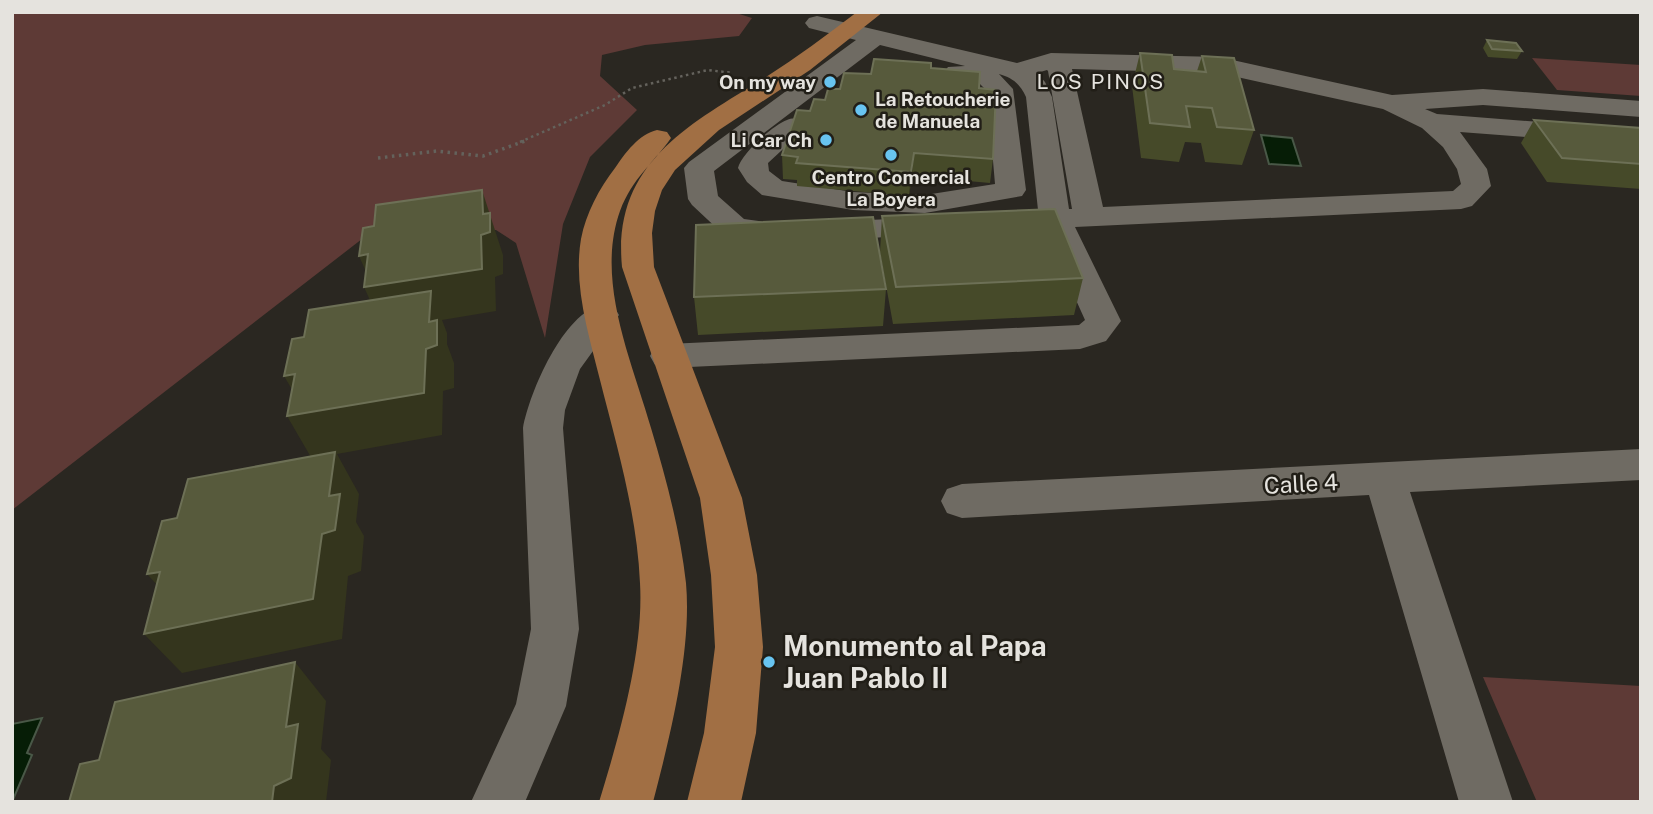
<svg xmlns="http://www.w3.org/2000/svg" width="1653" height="814" viewBox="0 0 1653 814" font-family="'Public Sans',sans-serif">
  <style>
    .green { fill: #5e3a36 }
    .water { fill: #061d06; stroke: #495847; stroke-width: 2 }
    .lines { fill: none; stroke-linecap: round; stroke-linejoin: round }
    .path-far1 { stroke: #64625c; stroke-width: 2.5; stroke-dasharray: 2.5 3.5; stroke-linecap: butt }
    .path { stroke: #64625c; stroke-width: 3.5; stroke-dasharray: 2.5 4.5; stroke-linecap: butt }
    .minor { fill: #6f6b63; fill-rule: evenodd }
    .major { fill: #a16f44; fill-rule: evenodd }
    .wall { fill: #464a29 }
    .shaded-wall { fill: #34351d }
    .building { fill: #575a3c; stroke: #6d7056; stroke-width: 2 }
    .poi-dot { fill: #68c4f0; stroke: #211e17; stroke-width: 2.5 }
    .labels { text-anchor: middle; stroke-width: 5; stroke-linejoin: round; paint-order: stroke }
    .far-poi-label { font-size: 19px; font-weight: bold; fill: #e5e3de; stroke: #211e17; text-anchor: end }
    .far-neighbourhood-label { font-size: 21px; letter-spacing: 2px; fill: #e5e3de; stroke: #211e17 }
    .street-label { font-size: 23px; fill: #e5e3de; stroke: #211e17 }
    .near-poi-label { font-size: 28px; font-weight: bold; fill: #e5e3de; stroke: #211e17; text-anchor: start }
  </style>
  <rect width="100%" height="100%" fill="#2a2721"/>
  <path class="green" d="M12 12H733L752 18 739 36 645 45 602 55 600 76 637 110 590 157 563 224 545 338 516 243 496 230 371 232 12 510Z
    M1532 58 1641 65V96L1557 90Z
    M1483 677 1641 686V802H1537Z"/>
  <path class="water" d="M1261 135 1292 138 1301 166 1269 164Z
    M42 718 27 753 32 755 12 802V724Z"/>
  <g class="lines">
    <path class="path-far1" d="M520 142 605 105 632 88 708 70 733 73"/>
    <path class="path" d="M378 158 437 151 483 156 525 141"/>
    <path class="minor" d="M817 16 1017 63 1051 53 1219 57 1392 95 1483 89 1641 101V117L1483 105 1425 109 1437 114 1641 130V146L1460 132 1487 169 1491 186 1472 206 1461 209 1075 227 1121 321 1106 341 1080 349 668 368 655 365 650 356 655 347 668 344 1079 325 1085 320 1044 229 1008 230 997 228 992 221 997 214 1038 210 1026 97C1020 84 1013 78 999 74L1013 89 1026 190 1022 196 925 213 853 210 762 195 747 182 738 168C741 154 773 125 787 120 793 117 798 119 804 120L808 126 768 163 769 171 782 181 853 192 925 195 995 184 987 91 980 84 948 77 944 72 948 67 965 66 880 45 714 171 718 196 744 219 782 224 934 217 945 219 950 226 945 233 782 244 734 236 723 234 692 205 688 199 684 168 689 162 856 40 809 28 805 23 809 18ZM1072 69 1219 73 1383 109 1422 128 1443 147 1457 169 1461 184 1453 191 1103 207ZM1047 70 1048 71 1072 209H1069L1052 97 1045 82 1037 73Z
      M602 304 614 307 619 315 580 369 565 410 563 428 579 629 566 706 525 802H471L516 704 531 629 523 428C530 391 563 314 602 304Z
      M1641 449V480L1410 492 1513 802H1459L1369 495 962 518 947 513 941 501 947 489 962 484Z"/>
    <path class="major" d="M857 12H883L810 70 719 130 675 170 662 190 655 211 652 233 654 267 742 498 757 575 763 647 756 733 741 802H687L704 733 715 647 711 575 700 498 622 267C612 163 689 125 766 77 797 57 827 35 857 12Z
      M657 130 667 132 671 138C652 165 633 177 620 211 595 281 632 361 651 428 666 478 680 530 686 583 692 650 670 737 653 802H599C619 737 644 651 640 583 637 514 617 447 600 380 589 335 573 286 581 239 586 213 599 189 615 168 625 153 639 134 657 130Z"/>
  </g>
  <path class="wall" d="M1487 40 1522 51 1517 59 1488 57 1483 48Z
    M1140 53 1174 69 1197 71 1202 56 1254 130 1242 165 1205 162 1201 143 1185 142 1179 162 1141 158 1132 86Z
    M931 68 979 88 993 159 990 183 912 176 909 196 797 186V180L783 179 782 155 810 111 840 89 871 74Z
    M1534 120 1641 128V189L1547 182 1521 143Z
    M882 216 1083 278 1074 315 893 324 880 252Z
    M886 289 883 326 698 335 694 297Z"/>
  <path class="shaded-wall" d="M914 153 912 176 909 196 911 172Z
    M482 190 503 255V274L495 277 496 311 442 320 447 333V344L454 363V388L443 391 442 435 337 454 359 494 356 522 364 536 361 571 348 576 342 639 182 673 144 634 322 534 329 496 312 459 287 416 306 413 284 376 383 329 364 287 372 285 359 256 481 235 483 214Z
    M160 572 184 614 147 574Z
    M295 662 326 701 321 749 331 760 326 802H272Z"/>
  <path class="building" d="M1487 40 1516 43 1522 51 1492 49Z
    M1140 53 1172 55 1174 69 1206 72 1202 56 1234 58 1254 130 1217 127 1212 108 1186 106 1190 127 1150 123Z
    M874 59 931 63V68L980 72 979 88 996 90 993 159 914 153 911 172 796 163 798 157 782 155 797 110 810 111 814 99 825 100 828 89H840L844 73 871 74Z
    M1534 120 1641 128V164L1562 158Z
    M482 190 483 214 490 213V232L481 235 482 269 364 287 368 254 359 256 363 228 374 226 376 205Z
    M1055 209 1083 278 896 287 882 216Z
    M873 217 886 289 694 297 696 225Z
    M431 291 429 322 437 320V345L426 349 424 393 287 416 295 374 284 376 292 339 304 337 309 310Z
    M335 452 329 496 340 494 335 530 322 534 313 599 144 634 160 572 147 574 162 521 177 518 188 479Z
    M295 662 286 727 298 724 291 778 274 786 272 802H69L80 764 99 760 115 702Z"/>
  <g class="poi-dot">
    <circle cx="830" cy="82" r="7"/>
    <circle cx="861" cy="110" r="7"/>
    <circle cx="826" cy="140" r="7"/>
    <circle cx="891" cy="155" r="7"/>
    <circle cx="769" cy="662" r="7"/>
  </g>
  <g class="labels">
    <g class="far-poi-label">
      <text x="816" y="89">On my way</text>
      <text x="875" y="106" text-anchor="start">La Retoucherie<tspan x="875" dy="22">de Manuela</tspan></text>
      <text x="812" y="147">Li Car Ch</text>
      <text x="891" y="184" text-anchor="middle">Centro Comercial<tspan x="891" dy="22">La Boyera</tspan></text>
    </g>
    <g class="far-neighbourhood-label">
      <text x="1101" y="89">LOS PINOS</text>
    </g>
    <g class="street-label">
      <text transform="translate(1301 484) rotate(-3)" y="8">Calle 4</text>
    </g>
    <g class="near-poi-label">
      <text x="783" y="656">Monumento al Papa<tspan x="783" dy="32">Juan Pablo II</tspan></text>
    </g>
  </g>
  <rect width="1653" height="814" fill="none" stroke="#e5e3de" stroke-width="28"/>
</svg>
